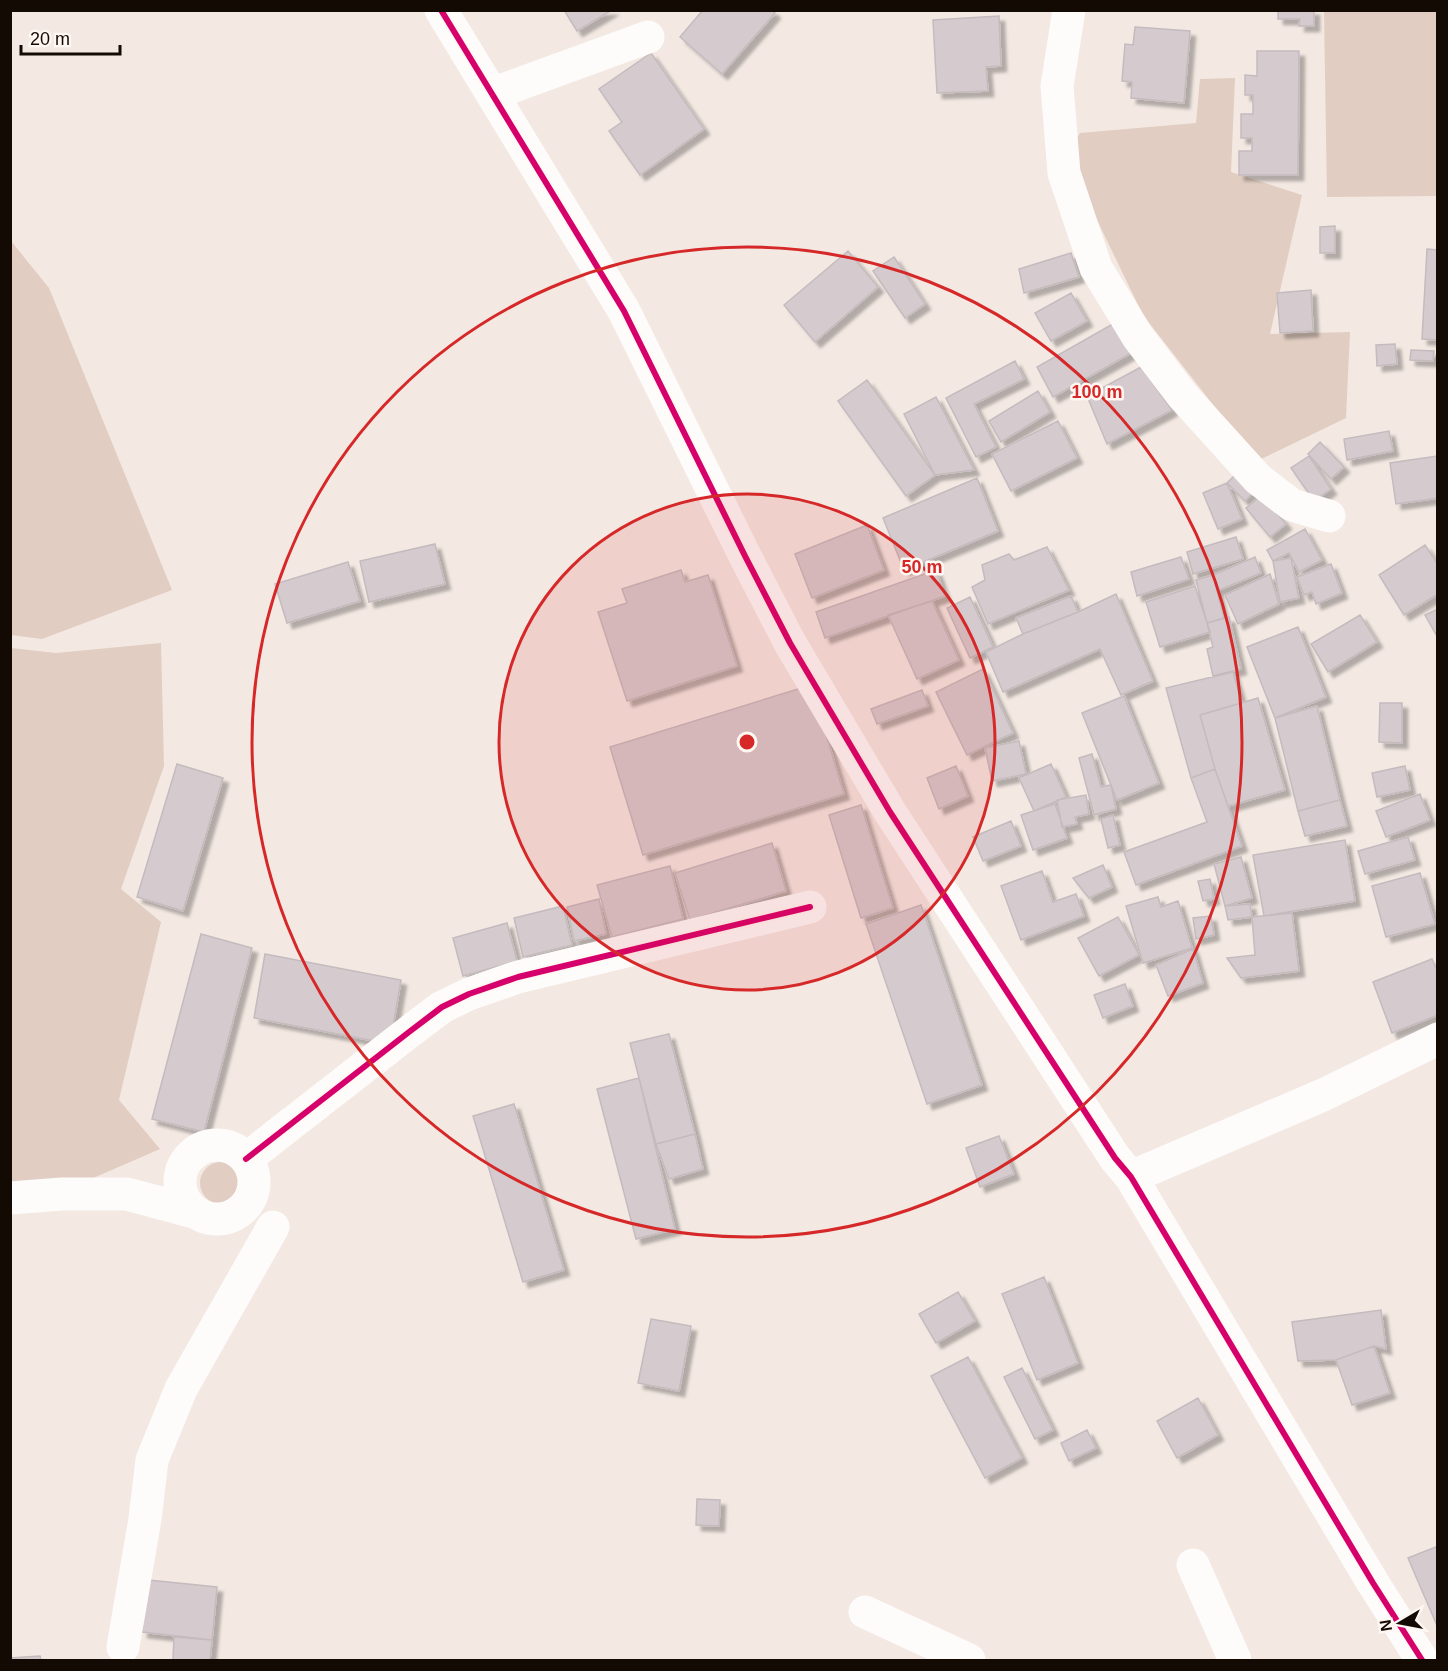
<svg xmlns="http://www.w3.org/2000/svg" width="1448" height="1671" viewBox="0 0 1448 1671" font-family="Arial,sans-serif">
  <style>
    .green { fill: #e1cdc1 }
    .building { fill: #d5cbce; stroke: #c5bbbe; stroke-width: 1.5; filter: url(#shadow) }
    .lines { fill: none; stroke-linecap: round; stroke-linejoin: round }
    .minor { stroke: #fdfcfb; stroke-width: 33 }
    .cycleway-casing { stroke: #fef7f2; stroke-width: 10 }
    .cycleway { stroke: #d6006c; stroke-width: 6 }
    .ring { fill: none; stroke: #d62828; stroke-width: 3 }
    .centre { fill: #d62828; stroke: #fef7f2; stroke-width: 3 }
    .ring-label { font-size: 18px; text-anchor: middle; font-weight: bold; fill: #d62828; stroke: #fef7f2; stroke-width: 5; stroke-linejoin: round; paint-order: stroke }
  </style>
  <defs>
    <filter id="shadow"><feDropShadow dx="5.5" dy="5.5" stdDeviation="1.5" flood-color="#0004"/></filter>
  </defs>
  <rect width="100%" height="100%" fill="#f3e8e2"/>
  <path class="green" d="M1324 11H1437V196L1327 197Z
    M1235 78 1231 172 1302 195 1270 334 1350 332 1346 418 1257 461 1143 315 1066 156 1080 133 1196 123 1200 79Z
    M11 241 49 288 172 590 42 639 11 635Z
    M161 643 164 766 121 889 161 922 119 1100 160 1149 91 1179 11 1184V648L56 653Z
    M200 1183a21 21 0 1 1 42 0a21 21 0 1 1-42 0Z"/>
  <path class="building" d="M564 10H612L577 31Z
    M703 10H772L775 13 722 74 680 37Z
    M1278 10H1314V26H1299L1300 19H1278Z
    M999 16 1001 66 986 67 988 91 937 93 933 20Z
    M1135 27 1190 31 1184 103 1131 98 1132 82 1122 81 1125 44 1133 45Z
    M1257 51H1299L1298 175H1239V151H1252V138H1241V114H1253V95H1245V75L1257 76Z
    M651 53 704 129 640 175 609 131 622 122 599 89Z
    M1335 226V253H1320V227Z
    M1427 249 1438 250V340L1422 339Z
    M848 251 878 287 815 342 784 305Z
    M1071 253 1079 277 1024 293 1019 269Z
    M894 257 925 304 905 318 873 271Z
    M1311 290 1313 331 1280 333 1277 293Z
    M1071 293 1087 321 1051 341 1035 313Z
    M1125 317 1142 347 1053 397 1037 367Z
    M1395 344 1397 364 1377 366 1376 345Z
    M1411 350 1434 351 1433 361 1410 360Z
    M1015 361 1024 379 974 404 996 447 976 457 946 398Z
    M1141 367 1172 410 1107 444 1087 396Z
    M867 380 935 475 906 496 838 401Z
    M1038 391 1050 412 1001 442 989 421Z
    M936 397 974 470 935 475 904 414Z
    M1058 421 1077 458 1011 491 992 454Z
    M1389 431 1393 451 1347 460 1344 439Z
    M1320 442 1344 467 1331 479 1308 454Z
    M1309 456 1331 489 1314 501 1291 468Z
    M1437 456 1438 498 1396 504 1390 463Z
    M1240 470 1258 488 1245 501 1227 483Z
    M977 478 998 531 904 570 883 518Z
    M1227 483 1242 519 1218 529 1203 493Z
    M1262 495 1286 524 1270 537 1246 508Z
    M867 525 884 570 812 598 795 554Z
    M1305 529 1322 560 1299 572 1289 553 1273 561 1267 550Z
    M1236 537 1243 559 1193 574 1187 552Z
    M435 544 445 584 369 602 360 561Z
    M1425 545 1438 565V594L1404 615 1379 575Z
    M1047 547 1069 590 988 624 972 587 985 580 982 565 1009 554 1014 560Z
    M1181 557 1189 579 1137 596 1131 572Z
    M1255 557 1261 573 1219 590 1213 575Z
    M1291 558 1299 598 1280 602 1273 561Z
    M348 562 360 601 287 623 275 584Z
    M1331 564 1342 593 1316 604 1312 592 1304 595 1297 577Z
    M681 570 685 582 708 575 737 666 627 701 598 612 627 603 622 589Z
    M936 570 945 596 825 638 816 612Z
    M1270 574 1279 604 1238 624 1225 595Z
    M1213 575 1224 618 1207 623 1196 580Z
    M1195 586 1210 632 1160 647 1146 602Z
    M1116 594 1153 681 1121 695 1100 649 1003 692 986 652 1023 634 1078 612Z
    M1071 596 1078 612 1023 634 1016 618Z
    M970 597 993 647 970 658 947 608Z
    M932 601 959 660 917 679 888 615Z
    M1438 609V638L1425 615Z
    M1360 615 1377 642 1328 672 1311 644Z
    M1229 617 1241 669 1213 676 1207 649 1213 647 1207 623Z
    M1298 627 1326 697 1275 718 1247 647Z
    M983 669 1013 733 967 755 936 692Z
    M1233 672 1242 703 1200 715 1215 769 1191 778 1166 688Z
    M811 685 844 794 643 855 610 747Z
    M922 690 928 706 877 724 871 709Z
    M1124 696 1159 783 1117 800 1082 713Z
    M1258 698 1285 790 1228 806 1215 769 1200 715Z
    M1380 703H1402V743L1379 742Z
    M1317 706 1340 800 1298 811 1275 718Z
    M1019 741 1026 774 992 781 985 748Z
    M1092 754 1101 787 1111 785 1116 809 1094 815 1079 758Z
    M177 764 223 778 183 911 137 897Z
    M1051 764 1066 797 1034 811 1019 778Z
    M956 766 968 796 939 809 927 778Z
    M1405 766 1410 790 1377 797 1372 773Z
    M1215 769 1242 846 1136 885 1124 852 1207 822 1191 778Z
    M1420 794 1430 820 1386 837 1376 811Z
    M1086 795 1089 814 1075 817 1077 824 1062 827 1057 800Z
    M1340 800 1347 826 1305 836 1298 811Z
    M1055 804 1067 838 1033 850 1021 815Z
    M861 805 893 908 861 918 829 815Z
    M1113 815 1120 845 1108 848 1101 819Z
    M1011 821 1021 846 983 861 973 837Z
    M1408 837 1415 860 1365 874 1358 851Z
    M1345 840 1355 901 1264 916 1253 855Z
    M772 843 786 891 690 920 675 873Z
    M1241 857 1252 898 1225 906 1214 864Z
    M1103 865 1112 887 1089 898 1073 878Z
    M670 866 683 919 612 937 597 885Z
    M1042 871 1053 902 1076 894 1084 916 1021 940 1001 886Z
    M1420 873 1435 924 1386 937 1372 886Z
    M1210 879 1214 899 1203 901 1198 881Z
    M1158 897 1161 907 1178 901 1192 948 1143 963 1126 906Z
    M599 899 606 934 574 941 567 907Z
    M1250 904 1252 917 1228 920 1225 906Z
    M921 905 982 1085 927 1104 866 924Z
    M563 906 572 945 523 957 514 918Z
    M1292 913 1299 971 1241 978 1227 958 1255 955 1252 917Z
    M1211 916 1214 935 1196 939 1193 918Z
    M1118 917 1139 955 1099 976 1078 938Z
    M507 923 517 961 463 976 453 938Z
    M201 934 252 948 204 1132 152 1119Z
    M1193 949 1203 983 1168 996 1156 965Z
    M265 954 401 980 390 1044 254 1018Z
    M1432 959 1438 972V1015L1392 1033 1373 982Z
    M1125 984 1133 1006 1103 1018 1094 995Z
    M669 1034 695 1134 656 1144 630 1043Z
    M639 1078 675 1229 636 1239 597 1089Z
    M514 1104 564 1270 523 1282 473 1116Z
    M695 1134 703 1169 669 1179 656 1144Z
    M999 1136 1014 1174 980 1187 966 1148Z
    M1044 1277 1078 1363 1037 1380 1002 1294Z
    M958 1292 975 1321 936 1343 919 1314Z
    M1381 1310 1386 1349 1374 1346 1336 1360 1298 1361 1292 1322Z
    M651 1319 691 1326 679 1391 638 1383Z
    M1374 1346 1390 1393 1352 1405 1336 1360Z
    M968 1357 1022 1458 985 1478 931 1376Z
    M1022 1368 1053 1430 1035 1439 1004 1377Z
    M1198 1398 1218 1435 1177 1458 1157 1421Z
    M1087 1430 1096 1448 1069 1461 1061 1443Z
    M697 1499 720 1500 719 1526 696 1525Z
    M1438 1546V1628L1408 1558Z
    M148 1580 217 1587 212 1640 142 1632Z
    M174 1637 212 1640 210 1660H173Z
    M40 1656 41 1660H10V1658Z"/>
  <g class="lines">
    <path class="minor" d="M441 10 624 311 745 556 790 643 890 812 1115 1158 1131 1177 1373 1583 1422 1660
      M1069 10 1057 86 1064 173 1096 268 1138 337 1182 395 1258 479 1292 505 1329 516
      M492 94 648 37
      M180 1182a37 37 0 1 1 74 0a37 37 0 1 1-74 0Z
      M246 1159 409 1032 442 1007 469 994 518 977 810 907
      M1131 1177 1323 1095 1438 1039
      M10 1198 62 1194H127L194 1212
      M1193 1565 1235 1660
      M865 1612 969 1660
      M123 1647 145 1519 152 1460 181 1389 273 1227"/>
    <defs>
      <path id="cycleway" d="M441 10 624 311 745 556 790 643 890 812 1115 1158 1131 1177 1373 1583 1422 1660
        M246 1159 409 1032 442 1007 469 994 518 977 810 907"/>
    </defs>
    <use href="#cycleway" class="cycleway-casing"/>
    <use href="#cycleway" class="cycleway"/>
  </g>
  <circle cx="747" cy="742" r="248" fill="#d62828" fill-opacity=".12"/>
  <g class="ring">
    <circle cx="747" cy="742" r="248"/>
    <circle cx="747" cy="742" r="495"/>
  </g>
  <circle cx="747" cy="742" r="9" class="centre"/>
  <g class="ring-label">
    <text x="1097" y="398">100 m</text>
    <text x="922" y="573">50 m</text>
  </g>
  <rect width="1448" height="1671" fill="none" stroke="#140a04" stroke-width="24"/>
  <g transform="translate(1400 1623) rotate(260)" stroke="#fef7f2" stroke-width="4.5" paint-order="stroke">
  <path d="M0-4.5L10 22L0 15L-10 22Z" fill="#140a04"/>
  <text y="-9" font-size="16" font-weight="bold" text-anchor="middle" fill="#140a04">N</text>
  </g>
  <path d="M21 45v9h99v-9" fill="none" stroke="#140a04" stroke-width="3"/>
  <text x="30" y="45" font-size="18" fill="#140a04" stroke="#fef7f2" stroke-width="4.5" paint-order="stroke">20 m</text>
</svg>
